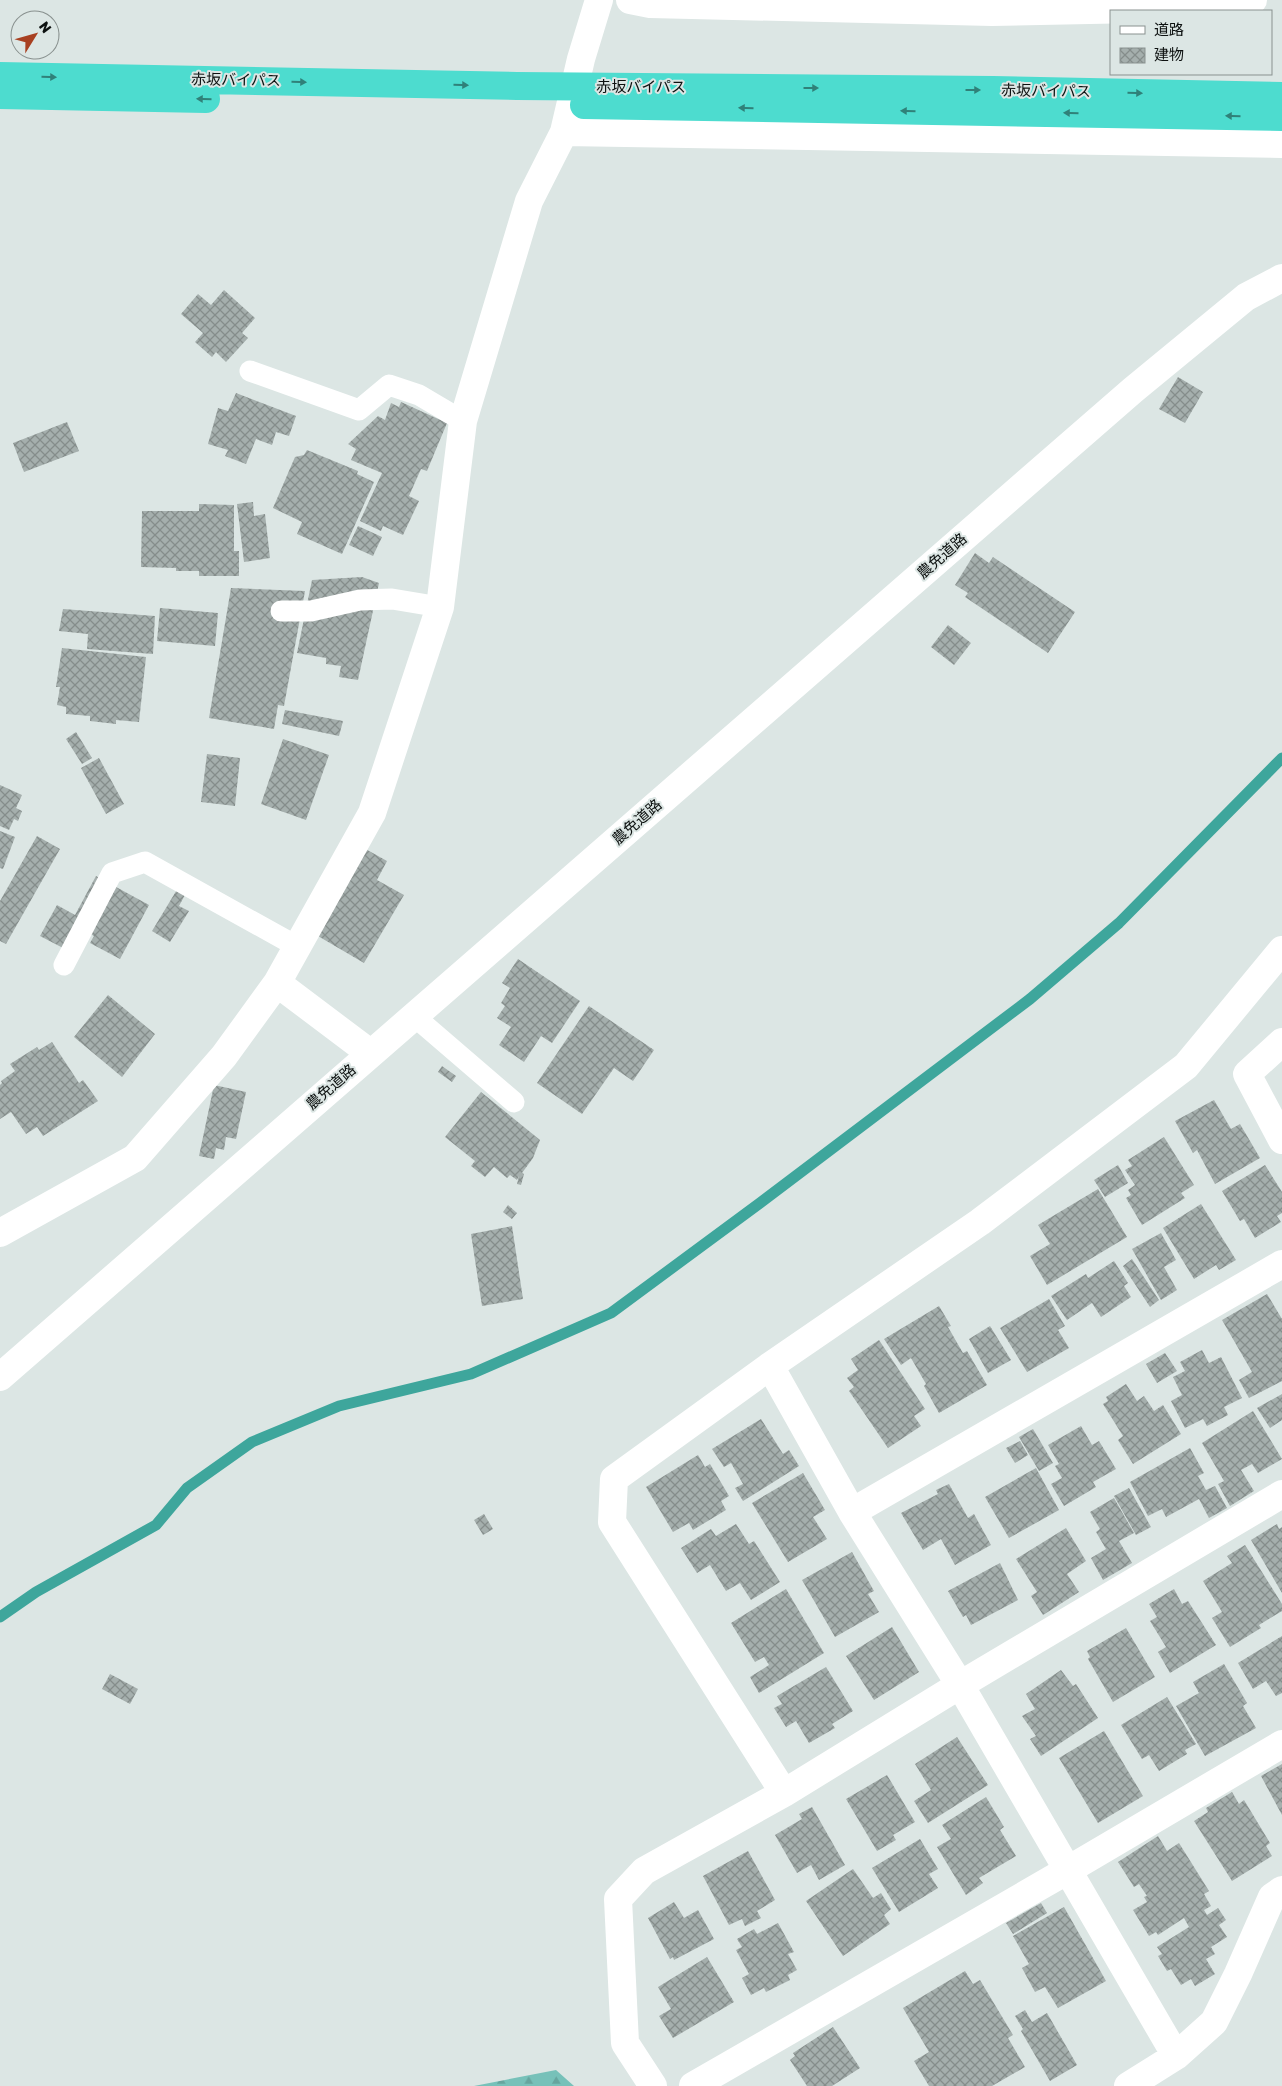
<svg xmlns="http://www.w3.org/2000/svg" width="1282" height="2086" viewBox="0 0 1282 2086" font-family="Rubik,'Noto Sans JP',sans-serif">
  <style>
    .forest { fill: url(#forest-firs) }
    .lines { fill: none; stroke-linecap: round; stroke-linejoin: round }
    .stream { stroke: #3ea69c; stroke-width: 11 }
    .building { fill: url(#building-cross-hatch) }
    .lane { stroke: #fff; stroke-width: 21 }
    .street { stroke: #fff; stroke-width: 28 }
    .secondary { stroke: #fff; stroke-width: 28 }
    .highway { stroke: #4ddccf; stroke-width: 28 }
    .oneway { fill: #308179 }
    .labels { text-anchor: middle; stroke-width: 4; stroke-linejoin: round; paint-order: stroke }
    .street-label { font-size: 15px; fill: #0d1110; stroke: #dce6e4 }
  </style>
  <defs>
    <pattern id="forest-firs" width="22" height="20" patternUnits="userSpaceOnUse" patternTransform="scale(1.25)"><rect width="22" height="20" fill="#77c1b9"/><path d="M5 1l3.5 6h-7zM16 11l3.5 6h-7z" fill="#66a59e"/></pattern>
    <pattern id="building-cross-hatch" width="8" height="8" patternUnits="userSpaceOnUse" patternTransform="scale(1.25)"><rect width="8" height="8" fill="#a5afad"/><path d="M0 0l8 8M0 8l8-8" fill="none" stroke="#858d8b"/></pattern>
  </defs>
  <rect width="100%" height="100%" fill="#dce6e4"/>
  <path class="forest" d="M556 2070 574 2086H474Z"/>
  <g class="lines">
    <path class="stream" d="M0 1617 36 1592 156 1525 187 1488 252 1442 339 1406 471 1374 611 1313 760 1203 1030 999 1119 923 1282 758"/>
  </g>
  <path class="building" d="M224 290 255 318 242 333 248 338 226 362 216 352 212 357 195 342 203 333 181 314 198 294 211 305Z
    M1178 377 1203 392 1185 423 1159 409Z
    M236 393 296 416 289 436 276 432 272 445 256 439 246 464 225 456 228 450 208 444 218 408 228 411Z
    M401 402 447 423 427 471 421 469 409 496 419 501 403 535 383 526 381 531 360 521 382 473 351 460 356 449 348 444 378 416 385 420 391 403 399 407Z
    M67 422 79 451 24 472 13 443Z
    M307 450 358 471 357 474 374 482 342 554 297 534 302 522 273 508 295 457 304 455Z
    M253 502 254 516 265 514 270 558 244 562 237 504Z
    M199 504 234 505V551H239V576H199V571H176V568L141 567 142 511H199Z
    M358 526 382 537 373 556 349 545Z
    M975 553 989 563 993 557 1075 612 1048 653 965 597 968 593 955 585Z
    M362 577 379 583 358 680 339 677 341 666 326 664V658L297 653 312 580Z
    M231 588 305 591 284 706 278 705 274 729 209 718Z
    M160 608 218 613 215 646 157 641Z
    M63 609 155 616 153 654 87 649 88 634 59 631Z
    M948 625 971 643 954 665 931 647Z
    M62 648 146 657 139 722 116 720V724L90 721V716L66 714V707L57 705 60 687H56Z
    M285 710 343 721 339 736 282 724Z
    M76 732 92 758 82 764 66 739Z
    M283 739 329 755 306 820 261 804Z
    M207 754 240 758 235 806 201 802Z
    M99 758 124 804 106 814 81 768Z
    M0 785 22 795 16 808 22 811 18 821 14 819 9 830 0 826Z
    M0 831 15 837 3 869 0 868Z
    M37 836 60 849 6 944 0 941V901Z
    M362 847 387 861 377 880 404 895 364 963 306 929Z
    M96 876 149 905 120 959 90 943 94 936 75 925 63 948 40 936 57 905 75 915Z
    M178 888 186 893 179 906 189 911 170 942 152 931Z
    M518 959 580 1001 552 1043 541 1036 524 1062 499 1045 511 1027 497 1018 505 1006 501 1003 510 988 502 983Z
    M108 995 155 1034 122 1077 74 1037Z
    M589 1006 654 1050 633 1081 614 1068 582 1114 537 1083Z
    M52 1042 79 1083 83 1080 98 1101 43 1136 37 1127 26 1134 11 1112 0 1119V1085L2 1083 1 1081 15 1071 10 1064 37 1047 39 1050Z
    M442 1066 456 1076 452 1082 438 1072Z
    M214 1085 246 1092 236 1139 226 1137 224 1150 216 1148 214 1159 199 1156Z
    M481 1092 540 1140 533 1158 522 1173 524 1174 521 1185 517 1184 519 1176 517 1180 510 1175 507 1178 494 1167 485 1177 471 1166 475 1161 445 1137Z
    M1214 1100 1231 1129 1240 1124 1260 1158 1215 1184 1197 1150 1193 1153 1175 1121Z
    M1164 1137 1194 1185 1181 1193 1185 1198 1142 1225 1126 1198 1131 1195 1128 1190 1135 1185 1125 1170 1132 1166 1128 1160Z
    M1118 1165 1128 1183 1105 1197 1094 1180Z
    M1265 1165 1282 1192V1213L1277 1216 1281 1222 1255 1238 1244 1219 1240 1221 1222 1191Z
    M1098 1189 1127 1237 1047 1285 1030 1256 1050 1244 1038 1225Z
    M1201 1204 1236 1260 1219 1270 1216 1265 1194 1279 1163 1228Z
    M508 1205 517 1213 512 1219 503 1212Z
    M512 1226 523 1299 482 1306 471 1234Z
    M1161 1233 1176 1260 1164 1267 1177 1290 1161 1300 1132 1249Z
    M1132 1259 1159 1300 1150 1307 1123 1266Z
    M1114 1261 1128 1283 1124 1286 1131 1297 1101 1317 1092 1303 1067 1320 1051 1296 1086 1274 1088 1278Z
    M1267 1294 1282 1319V1381L1249 1398 1239 1380 1252 1372 1222 1320Z
    M1049 1299 1065 1326 1058 1330 1069 1348 1027 1372 1000 1328Z
    M939 1306 951 1326 948 1327 963 1353 967 1351 987 1385 939 1413 924 1386 926 1384 911 1358 901 1365 884 1339Z
    M990 1326 1011 1360 988 1373 969 1339Z
    M879 1340 925 1409 914 1416 921 1426 888 1448 849 1391 854 1387 847 1378 858 1370 851 1359Z
    M1202 1350 1209 1363 1221 1357 1242 1398 1224 1407 1228 1415 1207 1426 1203 1419 1185 1428 1171 1401 1182 1395 1173 1377 1185 1371 1180 1362Z
    M1165 1353 1177 1371 1157 1383 1146 1364Z
    M1126 1384 1137 1401 1144 1396 1154 1411 1163 1405 1181 1434 1133 1464 1118 1440 1123 1436 1103 1404 1108 1401 1106 1397Z
    M1282 1394V1420L1270 1428 1257 1408Z
    M1253 1411 1282 1459 1258 1473 1252 1464 1241 1470 1254 1491 1230 1506 1218 1484 1224 1481 1202 1443Z
    M761 1419 783 1454 789 1450 799 1466 743 1501 735 1488 743 1484 731 1463 724 1467 712 1449Z
    M1081 1426 1092 1445 1099 1441 1116 1469 1093 1482 1096 1487 1064 1506 1051 1484 1062 1478 1055 1466 1059 1464 1048 1445Z
    M1033 1429 1053 1463 1039 1471 1019 1437Z
    M1020 1441 1028 1455 1015 1463 1006 1448Z
    M1190 1448 1204 1473 1198 1476 1206 1490 1215 1486 1227 1508 1209 1518 1199 1499 1166 1517 1162 1509 1148 1516 1130 1482Z
    M698 1455 705 1467 710 1464 729 1496 721 1501 726 1510 693 1530 689 1523 673 1532 646 1487Z
    M1036 1468 1059 1510 1009 1538 985 1497Z
    M803 1473 825 1510 813 1517 827 1539 788 1562 752 1503Z
    M949 1484 968 1518 974 1514 991 1545 955 1565 941 1539 923 1550 901 1513 938 1494 936 1490Z
    M1129 1488 1151 1527 1136 1535 1114 1496Z
    M1114 1498 1134 1533 1119 1541 1132 1563 1103 1580 1091 1558 1106 1549 1096 1532 1100 1529 1090 1512Z
    M484 1514 493 1529 483 1535 474 1520Z
    M736 1524 749 1544 754 1541 780 1582 751 1600 740 1583 726 1591 710 1565 697 1573 681 1548 711 1529 716 1536Z
    M1277 1524 1279 1529 1282 1527V1593L1251 1540Z
    M1066 1528 1086 1561 1067 1574 1079 1592 1043 1615 1031 1596 1037 1592 1016 1559Z
    M1245 1545 1282 1604V1611L1259 1625 1261 1628 1230 1647 1212 1618 1222 1612 1203 1581 1232 1563 1227 1556Z
    M852 1552 874 1591 868 1594 879 1612 835 1637 802 1580Z
    M1000 1563 1018 1600 971 1625 966 1615 963 1617 948 1591Z
    M786 1589 824 1653 759 1693 750 1677 769 1665 764 1657 755 1662 731 1623Z
    M1174 1589 1182 1604 1188 1601 1216 1645 1170 1673 1158 1652 1166 1647 1150 1621 1157 1617 1149 1604Z
    M892 1627 919 1672 874 1700 846 1656Z
    M1126 1628 1155 1677 1113 1702 1088 1659 1090 1657 1087 1651Z
    M1282 1636V1693L1276 1696 1266 1681 1253 1689 1238 1663Z
    M1224 1664 1247 1703 1243 1706 1256 1728 1205 1756 1176 1706 1199 1693 1193 1682Z
    M826 1667 853 1711 832 1724 835 1728 809 1743 796 1721 786 1727 774 1708 782 1704 777 1696Z
    M1061 1670 1073 1686 1076 1684 1098 1718 1041 1756 1030 1739 1036 1736 1022 1716 1035 1709 1026 1694Z
    M110 1674 138 1689 130 1704 102 1689Z
    M1167 1697 1196 1744 1185 1750 1187 1754 1159 1771 1149 1755 1142 1759 1121 1725Z
    M1104 1731 1143 1796 1098 1823 1059 1758Z
    M957 1737 988 1785 928 1823 914 1801 931 1790 915 1764Z
    M1282 1764V1815L1261 1776Z
    M887 1775 915 1822 893 1835 896 1840 877 1851 846 1799Z
    M1232 1792 1239 1804 1244 1800 1270 1843 1266 1846 1272 1856 1232 1881 1194 1821 1208 1812 1206 1808Z
    M986 1797 1004 1827 1000 1830 1016 1856 979 1878 983 1883 966 1895 937 1847 951 1839 942 1825Z
    M812 1807 845 1865 819 1880 811 1865 797 1873 775 1835 802 1819 799 1814Z
    M1158 1836 1167 1851 1179 1843 1209 1891 1204 1894 1211 1906 1204 1910 1207 1915 1218 1908 1226 1920 1219 1925 1227 1937 1211 1947 1215 1954 1206 1959 1215 1974 1195 1986 1191 1979 1181 1985 1171 1969 1167 1971 1158 1956 1162 1954 1157 1947 1189 1927 1184 1918 1158 1935 1156 1932 1149 1936 1133 1910 1147 1902 1144 1897 1147 1896 1139 1884 1134 1887 1118 1862Z
    M920 1839 938 1869 929 1874 938 1888 899 1912 872 1868Z
    M748 1851 775 1900 757 1911 761 1918 745 1926 742 1919 729 1925 703 1876Z
    M853 1869 873 1898 881 1893 891 1909 884 1915 890 1924 843 1956 806 1901Z
    M674 1902 684 1918 698 1910 714 1939 674 1960 673 1957 670 1959 648 1918Z
    M1041 1903 1047 1913 1013 1934 1006 1923Z
    M1064 1907 1106 1981 1058 2008 1045 1987 1035 1992 1022 1968 1029 1964 1013 1936Z
    M778 1923 794 1952 788 1954 797 1970 788 1975 790 1980 766 1992 764 1988 751 1995 742 1978 749 1974 736 1950 742 1947 737 1939 754 1929 757 1934Z
    M707 1957 734 2002 673 2038 659 2016 671 2009 658 1987Z
    M965 1971 973 1984 980 1980 1013 2035 1008 2038 1025 2067 992 2086H929L914 2061 929 2052 903 2008Z
    M1025 2010 1032 2022 1047 2013 1077 2065 1050 2081 1021 2031 1023 2029 1015 2016Z
    M833 2027 860 2068 832 2086H807L790 2060 795 2056 793 2053Z"/>
  <g class="lines">
    <path class="lane" d="M250 371 359 410 389 385 419 395 463 421
      M281 611H311L360 600 392 599 440 607
      M64 965 112 873 145 862 298 947
      M414 1016 514 1102"/>
    <path class="street" d="M630 0 650 4 992 12
      M980 0 992 12 1188 8 1253 0
      M564 132 1282 144
      M277 983 370 1053
      M1282 1042 1247 1074 1282 1140
      M0 1233 135 1158 224 1056 277 983 372 813 440 607 463 421 529 201 564 132 581 59 599 0
      M770 1366 852 1512 960 1685 1176 2056
      M852 1512 1282 1264
      M784 1793 612 1522 614 1479 770 1366 980 1222 1186 1066 1282 950
      M653 2086 625 2043 618 1899 644 1871 784 1793 960 1685 1282 1494
      M693 2086 1068 1870 1282 1744
      M1128 2086 1176 2056 1214 2022 1238 1974 1272 1897 1282 1890"/>
    <path class="secondary" d="M0 1377 1133 390 1246 297 1282 278"/>
    <path class="highway" d="M0 76 517 86 993 90 1282 96
      M0 95 206 99
      M584 105 1282 117"/>
  </g>
  <defs><path id="oneway-solid" d="M-6-.8H1V-3.2L6.5 0L1 3.2V.8H-6Z" transform="scale(1.25)"/></defs>
  <g class="oneway">
    <use href="#oneway-solid" transform="translate(49 77) rotate(1)"/>
    <use href="#oneway-solid" transform="translate(299 82) rotate(1)"/>
    <use href="#oneway-solid" transform="translate(461 85) rotate(1)"/>
    <use href="#oneway-solid" transform="translate(811 88)"/>
    <use href="#oneway-solid" transform="translate(973 90)"/>
    <use href="#oneway-solid" transform="translate(1135 93) rotate(1)"/>
    <use href="#oneway-solid" transform="translate(204 99) rotate(-179)"/>
    <use href="#oneway-solid" transform="translate(746 108) rotate(-179)"/>
    <use href="#oneway-solid" transform="translate(908 111) rotate(-179)"/>
    <use href="#oneway-solid" transform="translate(1071 113) rotate(-179)"/>
    <use href="#oneway-solid" transform="translate(1233 116) rotate(-179)"/>
  </g>
  <g class="labels">
    <g class="street-label">
      <text transform="translate(236 80) rotate(1)" y="5">赤坂バイパス</text>
      <text x="641" y="92">赤坂バイパス</text>
      <text transform="translate(1046 91) rotate(1)" y="5">赤坂バイパス</text>
      <text transform="translate(942 556) rotate(-41)" y="5">農免道路</text>
      <text transform="translate(637 822) rotate(-41)" y="5">農免道路</text>
      <text transform="translate(331 1087) rotate(-41)" y="5">農免道路</text>
    </g>
  </g>
  <rect x="1110" y="10" width="162" height="65" fill="#dce6e4" stroke="#89918f"/>
  <rect x="1120" y="26" width="25" height="8" fill="#ffffff" stroke="#89918f"/>
  <text x="1154" y="35" font-size="15" fill="#0d1110">道路</text>
  <rect x="1120" y="48" width="25" height="15" fill="url(#building-cross-hatch)" stroke="#89918f"/>
  <text x="1154" y="60" font-size="15" fill="#0d1110">建物</text>
  <g transform="translate(35 35) rotate(53)"><circle r="24" fill="#dce6e4" stroke="#89918f"/>
  <path d="M0-4L9 19L0 12L-9 19Z" fill="#a84021"/>
  <text y="-8" font-size="14" font-weight="bold" text-anchor="middle" fill="#0d1110">N</text>
  </g>
</svg>
